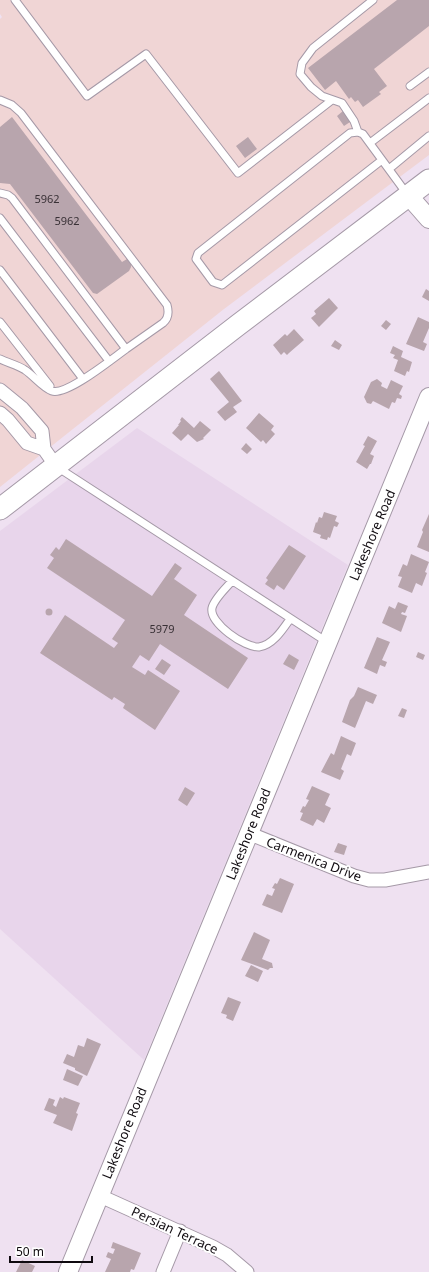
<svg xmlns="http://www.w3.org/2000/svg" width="429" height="1272" viewBox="0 0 429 1272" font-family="'Noto Sans',sans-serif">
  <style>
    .commercial { fill: #f0d5d5 }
    .built { fill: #e8d5eb }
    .building { fill: #b8a5ad }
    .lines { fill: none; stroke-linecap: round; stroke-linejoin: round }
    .lane-casing { stroke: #a599a7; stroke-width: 9 }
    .street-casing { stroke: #a599a7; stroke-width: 15 }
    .secondary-casing { stroke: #a599a7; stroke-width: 20 }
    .primary-casing { stroke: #a599a7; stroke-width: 23 }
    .lane { stroke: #fff; stroke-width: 7 }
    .street { stroke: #fff; stroke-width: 13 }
    .secondary { stroke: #fff; stroke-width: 18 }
    .primary { stroke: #fff; stroke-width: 21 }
    .labels { text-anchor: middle; stroke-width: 4; stroke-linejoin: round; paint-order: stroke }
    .number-label { font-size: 11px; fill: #393136 }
    .street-label { font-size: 13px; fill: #0f0a0f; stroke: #fff }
  </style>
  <rect width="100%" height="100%" fill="#efe1f1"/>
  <path class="commercial" d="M0 0H429V155L224 309 0 487V19L2 17 0 14Z"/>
  <path class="built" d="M137 428 348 565 144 1060 0 929V531Z"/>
  <path class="building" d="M397 0H429V26L374 69 387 86 379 92 381 94 363 107 358 100 355 102 351 97 349 99 336 81 325 90 308 68Z
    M343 111 350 122 344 126 337 116Z
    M12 117 122 262 127 259 131 264V267L129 271 97 294 93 293 10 184 0 183V127Z
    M248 137 257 149 245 158 236 146Z
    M426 289 429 291V301L422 297Z
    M329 298 338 308 319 327 311 318 316 314 314 311Z
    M418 317 429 322V328L423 342 427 344 424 351 406 344Z
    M386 320 391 324 386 330 381 326Z
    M294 329 304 340 289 353 287 355 284 352 281 355 273 345 285 334 287 336Z
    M335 340 342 345 339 350 331 346Z
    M393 346 403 351 401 357 412 362 409 372 407 371 405 376 394 371 398 360 393 358 395 355 390 353Z
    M219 371 242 401 233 407 237 412 225 421 217 412 229 402 210 379Z
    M377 379 382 383 381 386 387 389 391 380 403 386 399 394 402 396 401 399 397 398 395 403 392 402 389 409 373 401 371 404 367 403 364 397 371 382Z
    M259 413 274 426 271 430 275 434 266 444 263 440 261 442 246 428Z
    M182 417 194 428 200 421 211 430 203 438 204 439 197 442 188 434 181 441 172 433 179 425H178L181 421 180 420Z
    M368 436 377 441 370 454 374 456 371 464H370L367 469 356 462 365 446 363 445Z
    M246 443 252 449 247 454 241 449Z
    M324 512 337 516 335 521 339 523 337 527 334 526 330 538 328 537 327 540 320 538 321 535 313 532 316 522 317 523 319 517 322 518Z
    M429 514V552L417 547 423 532 422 530Z
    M66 539 152 596 175 563 182 568 174 579 197 595 184 615 248 658 228 689 160 644 149 661 140 655 132 667 145 675 148 670 180 691 155 730 123 708 125 704 114 697 112 700 40 653 65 615 114 648 118 643 112 639 125 620 47 568 54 558 50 555 56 547 59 550Z
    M289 545 306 556 284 590 277 585 274 590 265 584 268 580 266 578Z
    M411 554 429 562 425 572 427 573 422 586 416 583 412 593 398 587 402 577 398 576 403 564 407 566Z
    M398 602 408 606 405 613 402 612 401 614 407 616 401 632 382 623 389 606 395 609Z
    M45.5 612a3.5 3.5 0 1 1 7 0a3.5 3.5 0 1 1-7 0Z
    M377 637 390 642 382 660 387 662 385 667 380 665 377 674 364 668Z
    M418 652 425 655 423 660 416 657Z
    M289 654 299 660 294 670 283 664Z
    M162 659 171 665 164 675 155 669Z
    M358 687 377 695 373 704 366 701 355 728 342 722 350 700 354 696Z
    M402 708 407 710 404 718 398 716Z
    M341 736 356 743 351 756 347 754 341 769 344 771 340 780 321 772 331 753 334 755Z
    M312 786 330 794 325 805 331 808 324 823 317 819 313 826 300 820 303 813 300 812 303 806 305 807 309 800 306 799Z
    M185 787 195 793 187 806 178 800Z
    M338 843 347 846 344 855 334 852Z
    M280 878 294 884 282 913 262 905 267 894 272 896 275 889 272 888 275 883 277 884Z
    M254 932 270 940 262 959 272 963 273 968H270L268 970 241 960Z
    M251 965 263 971 258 982 245 976Z
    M228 997 241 1002 233 1021 226 1018 227 1015 221 1013Z
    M87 1038 101 1044 87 1076 75 1070V1068L63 1063 67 1054 74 1057 78 1045 84 1047Z
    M67 1069 83 1076 78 1086 63 1080Z
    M60 1097 63 1099 64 1097 80 1103 76 1113 78 1114 72 1131 53 1123 57 1115 44 1110 49 1098 55 1100 53 1105 56 1107Z
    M113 1242 141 1253 134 1270 131 1269 130 1272H105L111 1259 106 1257 108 1252 113 1254 115 1249 111 1248Z
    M22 1260 35 1266 32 1272H16Z"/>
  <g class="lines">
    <defs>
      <path id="lane" d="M15 0 87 96 146 54 238 173 332 100
        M410 86 429 72
        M0 100 12 105 21 113 167 305C169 312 169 318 163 323L126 349
        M358 132 354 121 342 103 322 96 311 87 300 74 302 63 313 48 373 0
        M370 143 429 98
        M382 160 222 285 213 282 196 259 198 253 350 133 358 132 363 134 407 194
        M389 169 429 136
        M0 193 8 195 12 198 126 349C113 358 67 396 52 391 42 387 34 376 25 370 18 365 8 363 0 359
        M0 218 109 361
        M0 270 83 379
        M0 322 50 386
        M57 467 327 642
        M232 581C226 588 214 599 212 608 209 623 245 648 259 647 273 645 283 629 290 619"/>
      <path id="street" d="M0 390 22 408 42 431 44 449 56 466
        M0 413 8 420 27 443 44 449
        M248 833 354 876 369 880H385L429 872
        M98 1195 213 1247 227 1255 247 1272
        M163 1272 180 1231"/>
      <path id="secondary" d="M408 195 429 219
        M68 1272 429 397"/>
      <path id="primary" d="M0 509 238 325 429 180"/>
    </defs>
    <use href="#lane" class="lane-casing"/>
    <use href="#street" class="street-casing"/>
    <use href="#secondary" class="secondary-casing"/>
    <use href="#primary" class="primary-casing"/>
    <use href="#lane" class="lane"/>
    <use href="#street" class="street"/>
    <use href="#secondary" class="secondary"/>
    <use href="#primary" class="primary"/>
  </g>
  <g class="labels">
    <g class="number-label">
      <text x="47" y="203">5962</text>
      <text x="67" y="225">5962</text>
      <text x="162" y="633">5979</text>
    </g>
    <g class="street-label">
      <text transform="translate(372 535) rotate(-67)" y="5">Lakeshore Road</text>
      <text transform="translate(248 834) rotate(-68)" y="5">Lakeshore Road</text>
      <text transform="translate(314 859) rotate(21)" y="5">Carmenica Drive</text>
      <text transform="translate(124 1133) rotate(-68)" y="5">Lakeshore Road</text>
      <text transform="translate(175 1230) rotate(25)" y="5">Persian Terrace</text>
    </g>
  </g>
  <path d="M10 1256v6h82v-6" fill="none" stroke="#0f0a0f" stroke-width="2"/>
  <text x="16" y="1256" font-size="12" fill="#0f0a0f" stroke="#ffffff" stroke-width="3" paint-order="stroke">50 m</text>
</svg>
